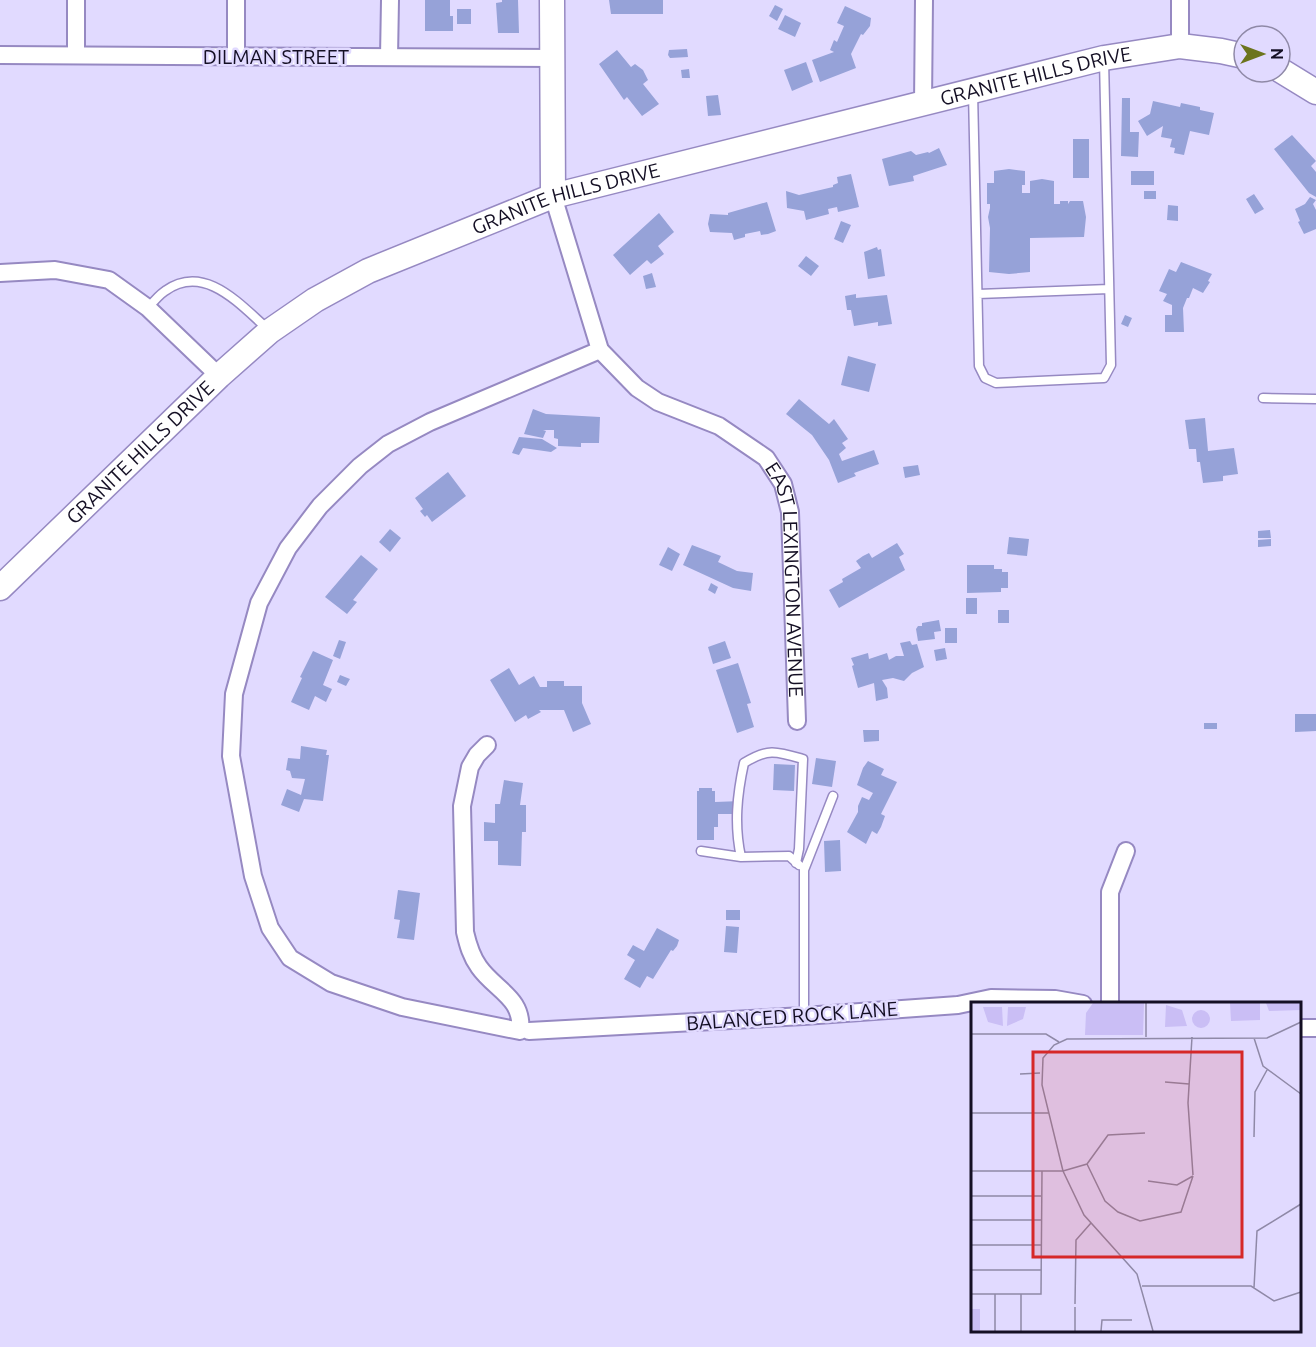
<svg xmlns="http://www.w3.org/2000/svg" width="1316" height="1347" viewBox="0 0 1316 1347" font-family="Ubuntu,sans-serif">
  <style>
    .building { fill: #96a2d8 }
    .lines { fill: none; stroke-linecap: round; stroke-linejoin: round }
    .lane-casing { stroke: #9689c2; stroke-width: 11 }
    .street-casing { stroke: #9689c2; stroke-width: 20 }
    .secondary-casing { stroke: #9689c2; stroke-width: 27 }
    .lane { stroke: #fff; stroke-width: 8 }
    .street { stroke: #fff; stroke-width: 16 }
    .secondary { stroke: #fff; stroke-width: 24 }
    .labels { text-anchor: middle; stroke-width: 5; stroke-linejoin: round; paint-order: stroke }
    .street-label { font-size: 20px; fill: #140f24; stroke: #e1daff }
    .inset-road { fill: none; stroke: #8f89a7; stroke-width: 1.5 }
    .view { fill: #d62828; fill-opacity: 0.15; stroke: #d62828; stroke-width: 3 }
    .inset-edge { fill: none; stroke: #140f24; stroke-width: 3 }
  </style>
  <rect width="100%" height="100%" fill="#e1daff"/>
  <path class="building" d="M425 0H450V16H453V31H425Z
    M502 0H518L519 33H498L496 3 502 2Z
    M609 0H663V14H611Z
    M775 5 783 9 777 21 769 16Z
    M845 6 871 18 870 26 863 35 861 34 851 54 856 68 820 82 812 60 834 52 830 50 834 40 837 42 844 26 837 23Z
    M457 9H471V24H457Z
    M785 15 801 23 795 37 778 29Z
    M687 49 688 57 670 58 668 55 669 50Z
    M617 50 631 67 635 64 643 70 648 80 643 84 659 104 642 116 627 97 624 100 599 64Z
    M806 62 813 82 792 91 784 70Z
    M689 69 690 78H682L681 70Z
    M718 95 721 115 708 116 706 96Z
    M1122 98H1130V132H1139L1138 157 1121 156Z
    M1153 101 1180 107 1181 103 1200 107V110L1214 113 1209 135 1190 131 1184 155 1174 153 1175 148 1170 147 1172 139 1161 137 1163 126 1147 136 1138 121 1150 114Z
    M1292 135 1316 161 1311 166 1316 172V197L1309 193 1274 149Z
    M1073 139H1089V178H1073Z
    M939 148 947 165 913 176 914 181 889 186 882 159 911 151 916 155 928 152 929 153Z
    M1009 169 1025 171V185H1022V193H1030V181L1042 179 1054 181V204H1060V201H1068V204L1070 201H1083L1086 217 1084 237 1030 238V272L1009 274 989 272 990 228 988 217 990 208V204H987V183H994V171Z
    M1131 171H1154V185H1131Z
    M851 174 859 207 838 212 837 207 828 209 829 214 806 220 804 211 787 208 786 191 799 195 833 187V185L838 183 837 177Z
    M1144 191H1156V199H1144Z
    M1254 194 1264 209 1255 214 1246 199Z
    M1310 197 1316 200 1313 204 1316 210V229L1304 234 1298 222 1300 221 1295 209 1305 204Z
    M767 202 776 231 768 234 761 235 760 231 745 234V237L734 240 732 233 710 232 708 224 710 214 728 215V213Z
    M1168 205 1178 206V221L1167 220Z
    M659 213 674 232 658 246 664 254 651 264 647 260 630 275 613 255Z
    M841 221 851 225 843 243 834 239Z
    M877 247 878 250 881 249 885 276 868 279 864 252Z
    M806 256 819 266 811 276 798 266Z
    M1181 262 1212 274 1208 281 1210 282 1203 293 1193 288 1189 298H1187L1183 308 1184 332H1165V315H1172V305L1163 301 1167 294 1159 291 1169 269 1176 272Z
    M652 273 656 287 646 289 643 276Z
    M856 294V298L887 295 892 324 878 326V322L854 326 851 310H847L845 296Z
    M1125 315 1132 318 1128 327 1121 324Z
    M848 356 876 364 869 392 841 385Z
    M799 399 829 424 834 419 848 439 842 443 846 448 839 454 842 461 874 450 879 464 854 473 856 476 838 483 829 460 812 435 786 414Z
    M533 409 546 414 600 417 599 443H581V447L558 446V439L554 438V430H543L546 431 543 438 524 434Z
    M1205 418 1208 451 1234 448 1238 474 1223 476V481L1203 483 1200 462H1197L1196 449H1189L1185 420Z
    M519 437 542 439 557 448 551 452 523 448 519 455 512 453Z
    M918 465 920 475 905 478 903 467Z
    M448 472 466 496 432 522 427 515 425 517 420 511 423 509 415 498Z
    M390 529 401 538 390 552 379 542Z
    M1270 530 1271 538H1258V531Z
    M1009 537 1029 539 1027 556 1007 554Z
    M1271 539V546L1258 547V540Z
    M897 543 904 554 899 557 905 570 839 608 829 590 843 582 842 579 861 568 856 561 863 556 869 553 872 558Z
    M692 545 721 556 718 562 737 571 753 573 751 591 733 588 683 565Z
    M668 547 680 554 672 571 659 565Z
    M361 555 378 569 353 600 357 602 347 614 325 597Z
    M967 565H994V569H1002V572H1008V588H1001V592L967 593Z
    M711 583 718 587 715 594 708 590Z
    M966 598H977V614H966Z
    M998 610H1009V623H998Z
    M939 620 941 631 934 632 935 639 918 641 916 629 918 626H922V623Z
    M945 628H957V643H945Z
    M339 640 346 642 340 659 333 656Z
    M725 641 731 658 713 664 708 647Z
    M910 641 912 645 917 644 924 667 912 673 904 681 893 678 882 680 887 688 888 698 876 701 874 683 858 688 852 666 854 665 851 658 868 653 869 659 887 653 889 660 896 656H904L900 643Z
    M945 648 947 659 936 661 934 650Z
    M313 651 333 660 323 685 332 689 326 702 315 696 309 710 291 702 302 678 300 677Z
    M738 663 751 703 747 704 754 727 737 733 716 670Z
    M509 668 519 685 534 676 540 687H547V681H564V686H582V703L591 724 573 732 564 710H539L541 712 528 719 526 715 515 722 490 680Z
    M340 675 350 679 346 686 337 682Z
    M1295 714H1316V731L1295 732Z
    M1204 723H1217V729H1204Z
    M863 730H879V741L864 742Z
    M301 746 327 750 326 755H329L323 801 304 799 299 812 281 805 287 789 301 795 305 779 292 778 290 771 286 770 288 758 300 759Z
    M816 758 836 761 832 787 812 784Z
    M868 761 884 769 881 775 897 782 881 814 885 816 881 827 877 834 872 831 866 844 847 832 858 812V806L862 797 869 800 873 793 857 785 863 768Z
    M774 764 795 765 794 791 773 790Z
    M504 780 523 783 520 805H526V832H522L521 866 498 865V841H484V822L495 823V804H500Z
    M699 788H712V791H715V802L741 801V814H718V827H714V840H697V791H699Z
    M840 840 841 871 825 872 824 841Z
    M398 890 420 893 414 940 397 938 400 920 394 919Z
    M726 910H740V920H726Z
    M726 926 739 927 737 953 724 952Z
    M657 928 679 940 677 946 673 951 671 950 653 979 647 976 640 988 624 979 635 960 627 955 633 945 644 951Z"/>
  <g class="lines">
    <defs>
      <path id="lane" d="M973 92 979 366 985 378 996 383 1104 378 1111 365 1104 60
        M978 294 1109 289
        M148 308C153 302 159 295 165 291 205 262 241 306 269 330
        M1263 398 1316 399
        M701 851 741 857 789 856 799 865
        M741 857C734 825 737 795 744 763 768 748 776 751 803 759L799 849 796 863
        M804 1016V870L833 796"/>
      <g id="street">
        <path d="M76 0V55"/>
        <path d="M236 0V57"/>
        <path d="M1180 0V46"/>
        <path d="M0 55 553 58"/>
        <path d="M389 57 390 0"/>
        <path d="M923 104 924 0"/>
        <path id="s1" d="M553 196 600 350 637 388 658 402 719 426 766 458 783 484 790 512 797 721"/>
        <path d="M0 273 55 270 109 280 148 308 219 376"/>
        <path d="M487 745 477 755 470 767 462 806 465 932C468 945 471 956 479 967 495 990 524 998 520 1031L402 1007 331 983 290 958 270 928 253 876 231 756 234 694 259 603 288 548 320 506 360 466 388 444 430 422 600 350"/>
        <path d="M1110 1004V892L1126 851"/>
        <path d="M1300 1028H1316"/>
        <path d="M529 1031 804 1016 958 1005 991 998 1055 999 1083 1004"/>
      </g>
      <g id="secondary">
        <path d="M552 0 553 196"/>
        <path d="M1280 70 1316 92"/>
        <path id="s2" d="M0 588 219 376 270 331 315 300 368 271 553 196 1104 58 1180 46 1221 51 1244 56"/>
      </g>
    </defs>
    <use href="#lane" class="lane-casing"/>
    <use href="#street" class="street-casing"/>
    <use href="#secondary" class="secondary-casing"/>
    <use href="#lane" class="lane"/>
    <use href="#street" class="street"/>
    <use href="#secondary" class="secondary"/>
  </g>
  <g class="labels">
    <g class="street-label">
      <text x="276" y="64">DILMAN STREET</text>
      <text dy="7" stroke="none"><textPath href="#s2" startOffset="1185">GRANITE HILLS DRIVE</textPath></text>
      <text dy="7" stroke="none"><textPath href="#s2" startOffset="699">GRANITE HILLS DRIVE</textPath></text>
      <text dy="7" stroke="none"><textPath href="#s2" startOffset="195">GRANITE HILLS DRIVE</textPath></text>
      <text dy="7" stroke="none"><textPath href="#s1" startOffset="488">EAST LEXINGTON AVENUE</textPath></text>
      <text transform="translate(792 1016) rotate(-4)" y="7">BALANCED ROCK LANE</text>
    </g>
  </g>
  <g transform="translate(971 1002)">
    <rect width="330" height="330" fill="#e1daff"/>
    <path d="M122 1H173L172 33H114L115 11ZM259 1H289V18L260 19ZM295 1H330V8L298 9ZM195 3 211 8 216 24 194 25ZM12 5H31L32 24 17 20ZM37 5H55L52 17 36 24ZM221 17a9 9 0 1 1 18 0a9 9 0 1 1-18 0ZM0 307H9V329H0Z" fill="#cabef5"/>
    <path class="inset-road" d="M175 1V35M0 32H75L88 40M221 35 217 101 222 173M283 36 292 64 330 92M49 72 69 71M194 80 218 82M1 111H78M283 135 284 90 296 68M116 162 134 199 147 210 169 219 210 210 222 174M0 169H92L116 162 137 133 174 131M177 179 206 183 222 174M0 194H70M0 218H70M0 243H70M0 268H70M171 284H280L303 299 330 290M283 286 286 229 330 202M0 292H70L71 169M50 292V329M104 302 105 238 120 221M24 329V292M104 329V305M130 329 131 318H161M182 329 166 272 113 213 92 169 71 83 72 56 83 43 96 37 296 36 330 20"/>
    <path class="view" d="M62 50H271V255H62Z"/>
    <rect width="330" height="330" class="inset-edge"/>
  </g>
  <g transform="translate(1262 54) rotate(90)"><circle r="28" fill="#e1daff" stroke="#8f89a7" stroke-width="1.5"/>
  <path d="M0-4.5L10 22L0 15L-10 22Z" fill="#6c741d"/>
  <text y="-9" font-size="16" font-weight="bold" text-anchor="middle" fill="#140f24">N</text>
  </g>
</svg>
